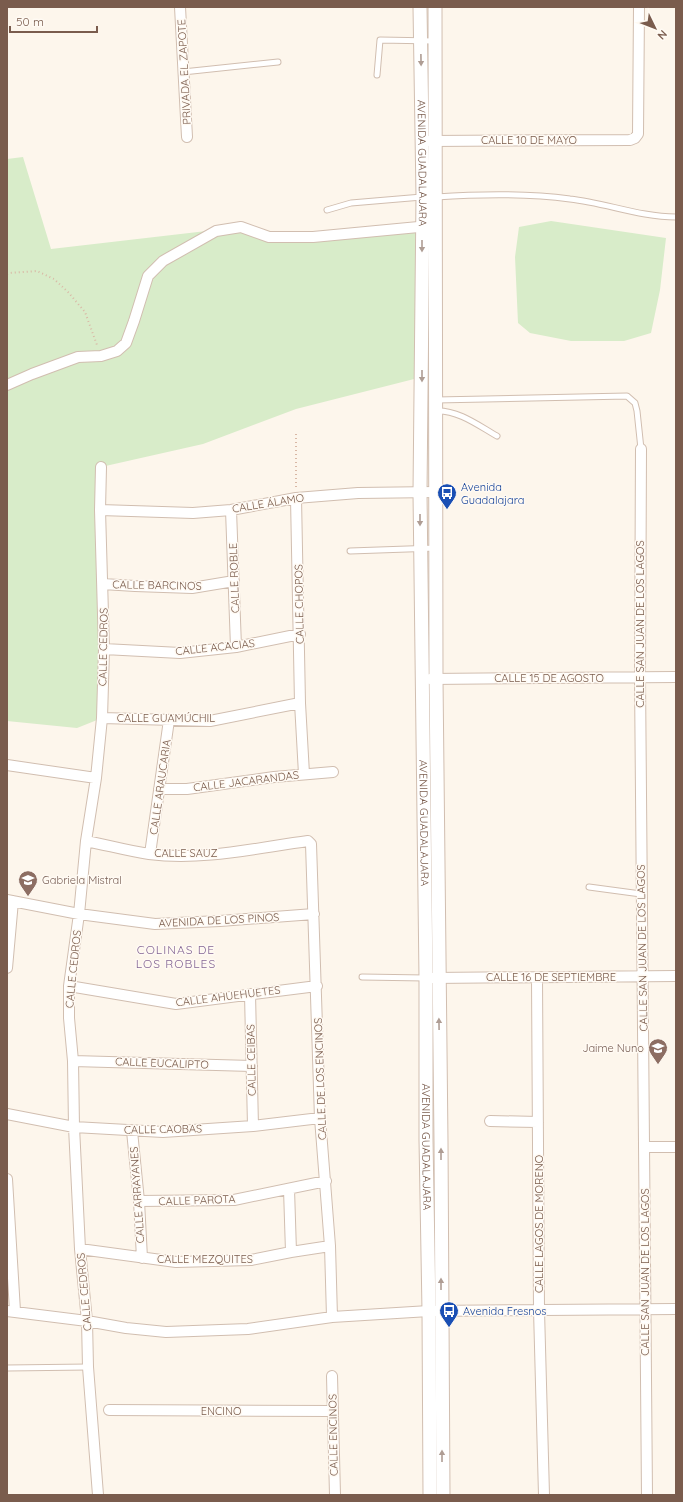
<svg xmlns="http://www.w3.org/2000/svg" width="683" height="1502" viewBox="0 0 683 1502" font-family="Quicksand,sans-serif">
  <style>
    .green { fill: #d8ecc9 }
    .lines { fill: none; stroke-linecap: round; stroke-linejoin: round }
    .service-casing { stroke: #d1beb0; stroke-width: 7 }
    .minor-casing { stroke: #d1beb0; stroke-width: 12 }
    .tertiary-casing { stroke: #d1beb0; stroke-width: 15 }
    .path { stroke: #d9b8a5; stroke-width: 2; stroke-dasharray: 1 3; stroke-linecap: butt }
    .service { stroke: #fff; stroke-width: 5 }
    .minor { stroke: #fff; stroke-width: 10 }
    .tertiary { stroke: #fff; stroke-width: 13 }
    .oneway { fill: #af9d94 }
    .labels { text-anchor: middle; stroke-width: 3; stroke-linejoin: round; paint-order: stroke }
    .street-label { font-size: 11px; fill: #7a5c4d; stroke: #fffaf3 }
    .transit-label { font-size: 11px; fill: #164399; stroke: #fffaf3; text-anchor: start }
    .education-label { font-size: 11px; fill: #785e54; stroke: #fffaf3; text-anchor: start }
    .neighbourhood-label { font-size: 12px; letter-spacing: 1px; fill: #846695; stroke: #fffaf3 }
  </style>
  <rect width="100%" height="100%" fill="#fdf6ec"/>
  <path class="green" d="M23 157 51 249 241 227 269 237 422 226V377L296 409 203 444 101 467 102 718 77 728 7 721V159Z
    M551 221 666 238 660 290 651 333 624 341H571L530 333 518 323 515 257 519 227Z"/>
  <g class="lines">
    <defs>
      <path id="service" d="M183 72 278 62
        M377 75 380 40 434 41
        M436 197C480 194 526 193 570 199 606 203 640 217 676 217
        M327 210 351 203 422 197
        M436 400 627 396 635 403 637 411 641 449
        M436 411C459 410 479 426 497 436
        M350 551 436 548
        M589 887 641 894
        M362 977 425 978
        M7 1368 88 1367"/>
      <path id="minor" d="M180 7 187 137
        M429 141 630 140 635 138 638 134 639 7
        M7 385 32 374 78 357 101 356 117 351 126 343 134 321 148 276 163 261 216 231 241 227 269 237H313L429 226
        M641 449 640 678 647 1495
        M296 498 300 703 304 774
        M100 510 193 513 231 510 296 498 358 493 436 492
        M231 510 236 647
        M103 584 135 586 192 588 234 581
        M104 649 180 653 236 647 300 634
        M430 679 676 677
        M102 718 210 721 300 703
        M7 765 96 778
        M159 789H187L274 777 333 772
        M86 841C107 845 128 851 149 854 202 861 256 848 308 841L311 844 320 1118 330 1246 332 1317
        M150 854 169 720
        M7 900 79 914 155 924 220 921 314 914
        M7 968 13 901
        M432 978 676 976
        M537 978 539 1310 544 1495
        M69 986 176 1004 317 986
        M250 994 253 1126
        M73 1061 252 1066
        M7 1114 74 1127 163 1132 253 1126 320 1118
        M490 1121 538 1122
        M132 1131 139 1201 142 1258
        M644 1147H676
        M7 1179 15 1311
        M289 1189 291 1252
        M139 1201 234 1200 326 1181
        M80 1249 176 1262 251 1260 291 1252 330 1246
        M7 1311 87 1321 126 1328 166 1332 248 1329 332 1317 429 1311 676 1309
        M332 1376 335 1495
        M109 1410 332 1411
        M98 1495 88 1367 87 1321 80 1249 74 1127 73 1061 69 1018V986L79 914 86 841 96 778 102 718 104 649 100 510 101 467"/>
      <g id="tertiary">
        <path id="s1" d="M420 7 423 196 420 493 426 978V1140L429 1311 430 1495"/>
        <path d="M435 7 436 679 441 1141 443 1495"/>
      </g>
    </defs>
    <use href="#service" class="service-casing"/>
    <use href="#minor" class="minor-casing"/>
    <use href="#tertiary" class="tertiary-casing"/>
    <path class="path" d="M7 274 9 273 37 271 54 279 68 292 85 312 97 345
      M296 434V489"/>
    <use href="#service" class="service"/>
    <use href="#minor" class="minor"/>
    <use href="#tertiary" class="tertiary"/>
  </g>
  <defs><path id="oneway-solid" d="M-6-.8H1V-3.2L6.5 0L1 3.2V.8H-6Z"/></defs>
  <g class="oneway">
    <use href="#oneway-solid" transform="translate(421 60) rotate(89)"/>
    <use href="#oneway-solid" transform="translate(422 246) rotate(90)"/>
    <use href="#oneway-solid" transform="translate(422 376) rotate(90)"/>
    <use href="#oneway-solid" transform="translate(420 520) rotate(90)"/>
    <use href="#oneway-solid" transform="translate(439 1024) rotate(-91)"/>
    <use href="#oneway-solid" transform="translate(441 1154) rotate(-90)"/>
    <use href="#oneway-solid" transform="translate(441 1284) rotate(-90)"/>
    <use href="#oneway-solid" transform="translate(442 1456) rotate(-90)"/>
  </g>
  <defs>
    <symbol id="bus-pin" viewBox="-11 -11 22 30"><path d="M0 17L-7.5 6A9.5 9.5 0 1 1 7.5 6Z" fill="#1a4fb4" stroke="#fffaf3"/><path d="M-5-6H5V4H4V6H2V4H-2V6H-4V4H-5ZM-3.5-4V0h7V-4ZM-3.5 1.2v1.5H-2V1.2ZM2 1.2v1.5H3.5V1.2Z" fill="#fff"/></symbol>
    <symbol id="school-pin" viewBox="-11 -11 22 30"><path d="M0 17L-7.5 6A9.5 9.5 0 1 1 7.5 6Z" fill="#8d6e63" stroke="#fffaf3"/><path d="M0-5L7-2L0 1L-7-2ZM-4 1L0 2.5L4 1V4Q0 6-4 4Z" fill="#fff"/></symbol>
  </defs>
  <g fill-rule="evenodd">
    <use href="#bus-pin" x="436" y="482" width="22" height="30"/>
    <use href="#school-pin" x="17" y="869" width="22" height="30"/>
    <use href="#school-pin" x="647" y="1037" width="22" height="30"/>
    <use href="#bus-pin" x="438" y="1300" width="22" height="30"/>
  </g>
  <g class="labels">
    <g class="street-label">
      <text transform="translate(184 72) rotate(-93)" y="4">PRIVADA EL ZAPOTE</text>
      <text x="529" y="144">CALLE 10 DE MAYO</text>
      <text dy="4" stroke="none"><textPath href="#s1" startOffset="156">AVENIDA GUADALAJARA</textPath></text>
      <text transform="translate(268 503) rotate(-9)" y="4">CALLE ÁLAMO</text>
      <text transform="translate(234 578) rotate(-92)" y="4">CALLE ROBLE</text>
      <text transform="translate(157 585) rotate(1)" y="4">CALLE BARCINOS</text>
      <text transform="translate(299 604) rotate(-91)" y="4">CALLE CHOPOS</text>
      <text transform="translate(640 624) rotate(-90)" y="4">CALLE SAN JUAN DE LOS LAGOS</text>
      <text transform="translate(103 647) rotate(-89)" y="4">CALLE CEDROS</text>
      <text transform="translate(215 647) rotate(-6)" y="4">CALLE ACACIAS</text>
      <text x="549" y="682">CALLE 15 DE AGOSTO</text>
      <text x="166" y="722">CALLE GUAMÚCHIL</text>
      <text transform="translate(246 781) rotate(-7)" y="4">CALLE JACARANDAS</text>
      <text transform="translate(160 787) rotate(-82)" y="4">CALLE ARAUCARIA</text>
      <text dy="4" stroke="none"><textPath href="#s1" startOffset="816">AVENIDA GUADALAJARA</textPath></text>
      <text x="186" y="857">CALLE SAUZ</text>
      <text transform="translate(219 920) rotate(-3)" y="4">AVENIDA DE LOS PINOS</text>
      <text transform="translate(642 948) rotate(-91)" y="4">CALLE SAN JUAN DE LOS LAGOS</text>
      <text transform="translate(73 969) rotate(-84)" y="4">CALLE CEDROS</text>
      <text x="551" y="981">CALLE 16 DE SEPTIEMBRE</text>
      <text transform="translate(228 996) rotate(-7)" y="4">CALLE AHUEHUETES</text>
      <text transform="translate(251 1060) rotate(-91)" y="4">CALLE CEIBAS</text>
      <text transform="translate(162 1063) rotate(2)" y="4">CALLE EUCALIPTO</text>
      <text transform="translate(320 1079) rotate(-92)" y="4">CALLE DE LOS ENCINOS</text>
      <text transform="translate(163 1129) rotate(-1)" y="4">CALLE CAOBAS</text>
      <text dy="4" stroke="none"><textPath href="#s1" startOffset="1140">AVENIDA GUADALAJARA</textPath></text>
      <text transform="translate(137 1195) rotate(-94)" y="4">CALLE ARRAYANES</text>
      <text transform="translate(197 1200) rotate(-2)" y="4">CALLE PAROTA</text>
      <text transform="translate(539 1224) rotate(-90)" y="4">CALLE LAGOS DE MORENO</text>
      <text x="205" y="1263">CALLE MEZQUITES</text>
      <text transform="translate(645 1272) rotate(-90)" y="4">CALLE SAN JUAN DE LOS LAGOS</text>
      <text transform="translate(84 1292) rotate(-95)" y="4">CALLE CEDROS</text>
      <text x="221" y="1415">ENCINO</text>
      <text transform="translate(333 1435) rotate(-91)" y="4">CALLE ENCINOS</text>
    </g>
    <g class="transit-label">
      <text x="461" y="491">Avenida<tspan x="461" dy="13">Guadalajara</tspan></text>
      <text x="463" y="1315">Avenida Fresnos</text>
    </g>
    <g class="education-label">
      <text x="42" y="884">Gabriela Mistral</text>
      <text x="644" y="1052" text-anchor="end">Jaime Nuno</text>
    </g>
    <g class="neighbourhood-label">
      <text x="176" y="954">COLINAS DE<tspan x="176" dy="14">LOS ROBLES</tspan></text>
    </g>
  </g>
  <rect width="683" height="1502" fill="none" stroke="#7a5c4d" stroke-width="16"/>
  <g transform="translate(655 28) rotate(133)" stroke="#fffaf3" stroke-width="3" paint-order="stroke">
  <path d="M0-3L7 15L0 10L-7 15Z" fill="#7a5c4d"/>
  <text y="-6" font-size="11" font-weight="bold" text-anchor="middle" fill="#7a5c4d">N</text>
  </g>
  <path d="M10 26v6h87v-6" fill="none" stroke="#7a5c4d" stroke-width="2"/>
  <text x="16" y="26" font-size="12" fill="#7a5c4d" stroke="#fffaf3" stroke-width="3" paint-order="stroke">50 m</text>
</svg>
